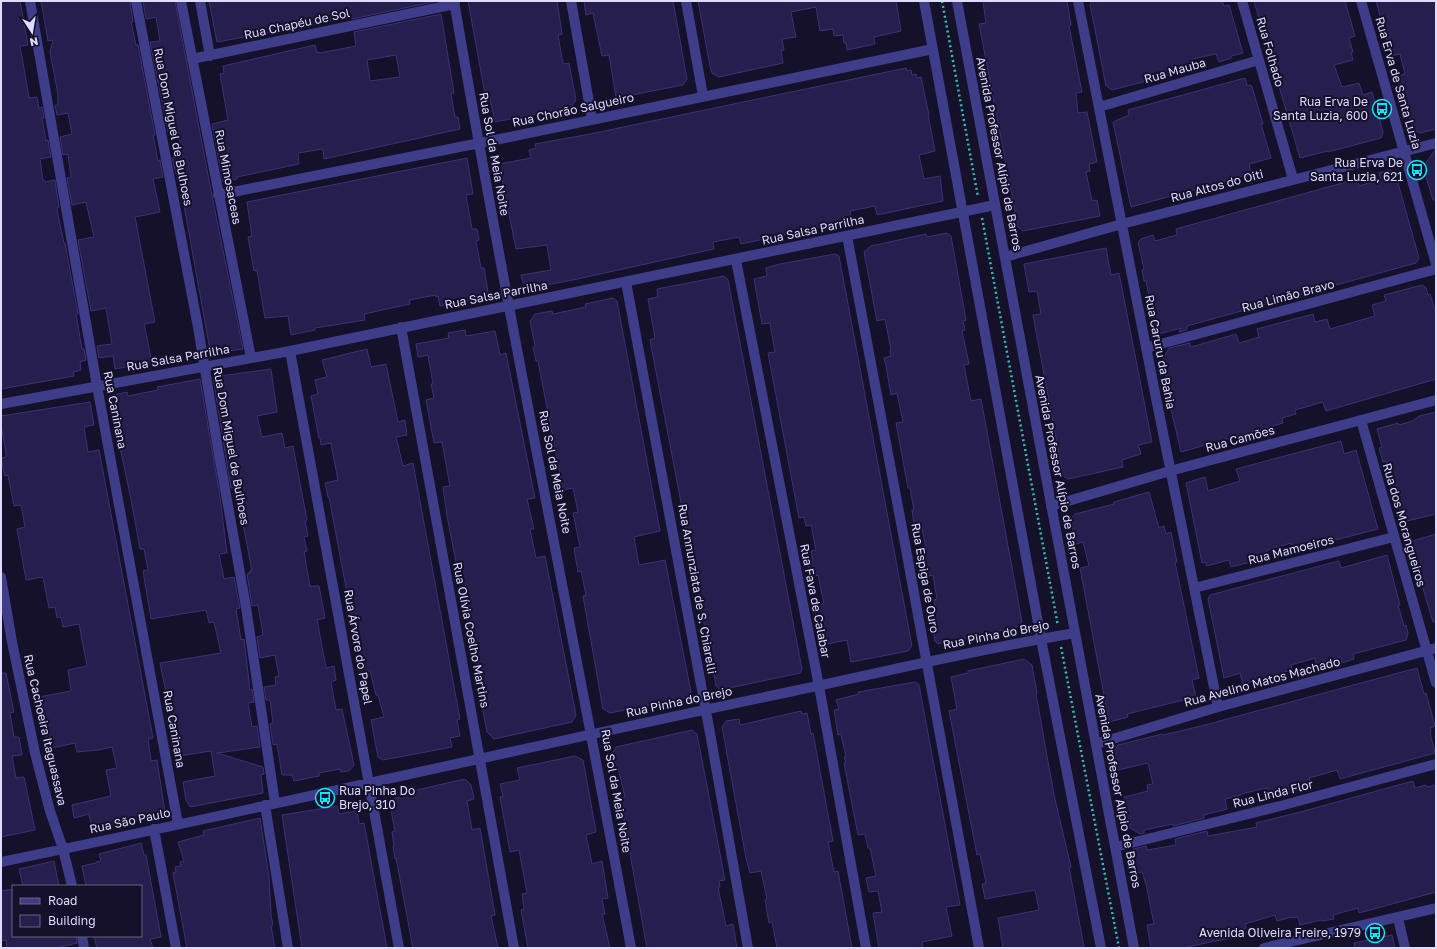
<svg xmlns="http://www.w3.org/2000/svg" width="1437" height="949" viewBox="0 0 1437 949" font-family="'Golos Text',sans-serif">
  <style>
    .building { fill: #261e4c; stroke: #3d3078; fill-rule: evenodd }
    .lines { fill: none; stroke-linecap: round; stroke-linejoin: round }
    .path { stroke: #32bdb2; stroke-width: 2.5; stroke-dasharray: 2 3; stroke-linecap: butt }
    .minor { stroke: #3e3d8a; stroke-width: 10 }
    .labels { text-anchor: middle; stroke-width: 4; stroke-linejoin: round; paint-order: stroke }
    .street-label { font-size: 12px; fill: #dfdcff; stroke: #15112b }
    .poi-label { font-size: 12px; fill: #dfdcff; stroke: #15112b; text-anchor: end }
  </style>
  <rect width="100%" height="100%" fill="#15112b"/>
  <path class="building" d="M1 1H20L28 45 20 46 26 80 29 98 37 97 39 108 42 107 44 118H42L46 141 48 140 51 157 40 159 43 181 44 180 45 182 55 180 59 207 57 208 60 225 64 243H65L78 314H76L82 349H84L86 360 80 362 81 370 73 372 74 376 1 389Z
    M41 1H130L133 22H131L136 45H138L155 135H153L158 161 160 160 163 177 153 179 160 212 135 217 155 322 144 324 152 362 115 369 113 356 99 358 97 346 112 344 106 308 91 311 78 240 94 237 86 202 72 205 67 178 71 177 68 154 63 155 60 137 72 134 68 113 57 115 55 105H58V94L50 52 53 40 48 41Z
    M143 1H175L212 196 243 349 228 351 227 347 210 350 183 200 189 199 184 173 176 174 172 158 182 156 178 131 168 132 150 42 160 41 156 17 146 19Z
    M209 1H438L352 19 351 17 217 42Z
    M468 1H557L562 34 558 35 563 64 569 63 576 100 571 107 495 122 489 94H485Z
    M584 1H673L687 79 683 85 616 98 609 55 602 56 593 13 586 15Z
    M698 1H896L901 31 874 37 875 44 847 50 846 43H844L843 35 834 36 833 29 820 31 816 7 791 12 796 37 782 39 784 50 781 51 783 63 719 77 712 73 710 66Z
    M983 1H1067L1071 25 1069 26 1082 92 1076 93 1078 113 1087 112 1097 162 1089 164 1090 171 1086 172 1092 201 1097 200 1100 216 1023 231 1018 227 979 24 986 23Z
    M1094 1H1222L1224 6 1229 5 1243 53 1231 56V58L1219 62 1216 54 1192 59 1193 65 1181 69 1182 72 1112 90 1106 86 1090 4Z
    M1254 1H1345L1355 36 1349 38 1353 52H1351L1353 60 1334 65 1342 87 1359 83 1363 95 1372 92 1383 132 1381 138 1328 152V151L1300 158Z
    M1376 1H1436V129L1420 133 1413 130 1397 76 1405 74 1400 54 1391 56Z
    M441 14 454 93 451 94 455 117H458L460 129 324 159 323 149 298 153 299 164 237 177V179L223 182 212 124 228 120 220 74 224 73 223 66 315 45 317 53 319 52 320 53 356 46 354 32ZM396 55 400 77 370 81 367 60Z
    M906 68 907 71 911 70 912 75 916 74 917 78 921 77 929 115H928L935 151 919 155 924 179 940 176 943 201 877 215 875 206 850 211 852 220 741 244 739 237 713 242 714 249 568 281 529 288 523 282 521 275 551 270 547 245 516 249 499 164 531 158 529 150 536 148 535 144 590 134Z
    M1245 78 1247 86 1251 85 1252 87 1263 124H1261L1271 158 1249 164 1251 174 1131 207 1113 122 1129 115 1128 110Z
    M1435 150H1436V200H1433L1423 167Z
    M467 158 473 194 466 195 472 229H477L479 240 476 241 481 268H484L488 292 485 297 440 306 438 296 436 297V295L409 300 410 304 364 314 365 320 315 328V330L291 335 288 316 265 318 257 270 254 271 248 237 252 236 247 202Z
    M1388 170 1395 172 1419 258 1416 263 1187 326V330L1179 332 1181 328 1159 334 1156 331 1146 281H1144L1142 270 1144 269 1138 242 1141 239 1153 235 1155 241 1177 235 1176 229 1357 179 1359 186 1381 179 1379 173Z
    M947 233 951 236 966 320 963 321 965 330 962 331 969 364 964 365 971 401 981 399 1022 622 1017 627 938 644 935 641 930 611 936 610 934 600 937 599 933 575 924 577 920 554 927 553 921 524 914 525 912 510H914L910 488H908L896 423 903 422 897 393 891 395 886 366 884 358 891 356 890 350H891L885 319 877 321 864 252 871 246 926 234 927 237Z
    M1106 248 1111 275 1119 273 1152 442 1138 445 1141 454 1122 460 1123 467 1068 479 1063 476 1033 315 1041 314 1037 291 1029 292 1024 264Z
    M835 254 839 256 912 646 908 651 851 662 847 640 822 645 814 606 824 604 818 575 810 577 807 562 813 561 811 551 816 550 811 525 806 526 804 517 799 518 768 353 775 352 770 323 762 324 754 279 767 276 766 268 780 264Z
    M724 276 728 280 802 669 800 673 720 690 716 686 650 340 655 338 648 299 658 297 657 289Z
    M1422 285 1426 288 1428 295 1430 294 1436 313V379L1326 411 1323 402 1295 410 1296 414 1282 418 1283 423 1181 452 1168 396H1170L1163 359 1169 348 1190 343 1191 347 1236 334 1239 343 1259 337 1257 329 1313 314 1315 322 1327 319 1330 329 1375 316 1372 305 1386 301 1384 295Z
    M613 298 617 301 660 531 634 537 639 565 665 560 691 692 688 697 610 713 603 709 583 596 586 595 581 571 578 572 574 548 580 547 573 513 578 512 573 488 563 490 538 361H536L533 347 535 346 530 321 535 314 552 311 553 314 586 307 585 304Z
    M465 330 466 336 495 331 500 355 506 353 535 498 527 499 534 529H530L536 558 545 556 576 715 572 722 494 739 487 732 479 690H481L447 516 443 487 450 486 442 442 434 443 426 400 434 398 431 384H433L428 355 418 357 416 344 449 338 448 333Z
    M367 349 371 367 386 364 398 422 405 420 407 435 396 437 403 466 413 463 460 719 457 720 460 736 450 738 452 747 383 760 378 757 371 720 384 717 378 695H376L370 671 362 673 329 497H328L325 483 338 480 335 465 331 443 321 445 320 438H319L311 396 318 394 315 380 327 377 322 360Z
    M271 369 277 412 257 416 262 437 282 433 285 448 293 446 307 520 305 521 308 536 304 537 307 551 304 552 310 586H319L325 618 317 620 326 668 334 666 336 680 331 682 336 710 342 709 354 765 349 771 341 772 340 769 319 773V776L294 781 292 775H282L277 744 273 745 270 724 273 723 270 700H266L264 687 276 685 275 677 279 676 275 655 260 658 257 637 263 635 258 605 252 606 247 574 250 573V571H252L236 487 231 488 213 377Z
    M200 379 219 490 227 553 219 554 224 579 234 577 240 608 236 609 241 640 244 639 250 690 252 689 254 702 248 703 252 727 257 726 260 747 217 753 263 767 264 774 261 775 263 793 190 807 186 800 183 782 215 776 211 751 179 756 160 663 221 653 214 622 209 623 206 610 151 619 143 571 148 570 144 549H140L131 499 109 396 127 392 128 396 158 390 157 387Z
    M90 402 94 425 84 427 88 452 99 450 153 738 148 739 151 761 157 760 165 812 147 816 148 818 128 822V821L92 828 89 814 74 818 72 805 111 796 106 770 117 768 112 747 98 750 77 752 75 743 48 749 39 697 71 691 68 670 87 666 79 624 63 627 61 617 57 618 55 607 49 608 43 577 26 580 17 529 25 527 21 505 14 506 8 475 5 476 1 458 6 457V453L1 425V416Z
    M1436 412V514L1403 522 1386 461 1383 462 1379 448 1382 447 1377 429 1398 423 1399 425 1413 421 1419 416Z
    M1341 441 1344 454 1356 450 1378 529 1293 551 1291 543 1267 550 1269 557 1231 567 1229 560 1207 566 1205 562 1202 563 1186 483 1205 477 1208 491 1240 481 1236 469Z
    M1149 492 1159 528 1164 526 1166 534 1171 532 1177 562H1175L1199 678 1192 680 1196 697 1127 714 1128 717 1109 722 1080 568 1089 566 1083 542 1076 544 1071 519 1075 514 1114 504V502Z
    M1436 534V622H1433L1409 542Z
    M1387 555 1400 605H1398L1404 626 1406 625 1408 633 1406 640 1353 654 1354 659 1342 663 1341 657 1316 664 1315 658 1291 665 1292 670 1243 684 1240 673 1224 678 1208 599 1210 595 1339 561 1341 568Z
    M1024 659 1032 665 1037 693 1036 694 1054 795 1071 867H1069L1084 947 1076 948H1003L998 918 1039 910 1035 890 985 899 982 884 986 883 980 854 977 855 949 711 957 709 951 677 968 673V671Z
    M1417 668 1424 694 1426 693 1435 726 1430 728 1431 732 1430 733 1435 753 1340 779 1337 770 1309 778 1311 787 1271 797 1268 788 1266 789V788L1241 794V795L1225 799 1227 809 1204 815V818L1173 826V824L1144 830V833L1140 834 1130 828 1124 797 1148 791 1147 785 1153 784 1148 763 1118 770 1113 753 1118 745 1162 734 1163 735 1201 726Z
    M1 673H6L14 712 10 713 14 737H19L22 755 12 756 16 778 24 777 35 830 1 837Z
    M915 682 919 685 960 905 946 907 952 936 922 942 923 948H879L873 913 882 912 878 891 869 892 866 878 876 876 870 848H868L865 834 858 835 844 763H846L844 757H846L841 734 838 735 834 710 839 709 836 700 859 694 858 692Z
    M801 711 802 714 807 713 811 734 813 733 833 841 828 842 834 872 838 871 852 948H777L772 922 769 923 765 900 767 899 761 871 750 873 746 858 722 727 726 721 739 719 740 725Z
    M692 730 697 734 725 880 719 881 720 887H718L726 926 733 924 737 948H647L620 798 625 797 618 768 615 769 612 754 616 747Z
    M575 756 583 760 590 798 596 832 586 835 592 864 602 861 608 898 602 899 605 914H602L610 948H528L521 910 524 909 522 894 527 893 519 850 510 852 500 797 503 796 500 784 520 780 517 768Z
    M465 779 471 785 474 799 467 801 472 830 480 828 495 915 491 916 498 948H413L396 858 395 859 393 846H394L392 832 395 831 389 800 400 797 399 794Z
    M1413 781 1415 788 1426 785 1427 787 1436 785V892L1359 913 1358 908 1333 915 1334 919 1322 921 1321 920 1300 925 1298 917 1292 918V917L1277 921 1275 915 1245 924 1246 928 1243 929 1245 935 1182 948H1151L1147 925 1154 924 1146 884 1142 872 1137 873 1133 849 1146 846 1147 850 1176 845 1175 839 1207 831 1208 836 1257 827 1256 823 1304 811Z
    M338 806 339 814 357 811 359 824 364 823 387 948H302L282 815Z
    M260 818 269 877 271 915 273 925 271 926 275 948H187L173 873 176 872 175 867 181 866 180 862 184 861 178 842 204 835 203 831Z
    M141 843 144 855H146L161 937 150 939 153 948H97L94 936H141V886H86L82 866 96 863V862L101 861 99 854Z
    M54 861 59 886H23L19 869Z
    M13 889V936H76L77 943 56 948H7L6 940 1 941V891Z
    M1392 935 1395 948H1355L1354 943Z"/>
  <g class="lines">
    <path class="path" d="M942 1 978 197
      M982 218 1058 626
      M1061 647 1119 948"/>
    <path class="minor" d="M30 1 97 386 178 824
      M136 1 198 327 219 455 246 607 275 803
      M181 1 251 358
      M200 1 210 56
      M454 1C508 318 573 632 631 948
      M571 1 592 119
      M686 1 703 96
      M924 1 1041 639 1101 948
      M957 1 1134 948
      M1078 1 1156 398 1218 707
      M1242 1 1293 179
      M1361 1 1436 264
      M192 59 455 4
      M1099 107 1259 60
      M218 195 500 139 933 49
      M847 236 905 544 979 948
      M1005 257 1122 224 1436 143
      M736 260 819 686 866 948
      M626 282 710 733 748 948
      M401 327C438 534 478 741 514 948
      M1146 348 1436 269
      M290 351 399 948
      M1 404 290 351 995 205
      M1361 420 1436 683
      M1051 506 1170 471 1436 400
      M1 577 12 642 35 753 50 811 63 849 72 886
      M1194 588 1394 537
      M1096 744 1218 707 1436 648
      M265 805 288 948
      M154 829 176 948
      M1115 847 1280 806 1436 764
      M1 862C264 808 526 747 789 692 884 672 979 649 1075 633
      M1398 918 1405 948
      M82 936 84 948
      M1264 948 1436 908"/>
  </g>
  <defs>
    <symbol id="bus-ring" viewBox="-11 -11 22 22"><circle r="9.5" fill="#15112b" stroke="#0ae9fd" stroke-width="1.5"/><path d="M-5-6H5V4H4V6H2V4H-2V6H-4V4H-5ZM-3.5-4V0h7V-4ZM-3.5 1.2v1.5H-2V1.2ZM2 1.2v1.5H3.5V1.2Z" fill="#0ae9fd"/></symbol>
  </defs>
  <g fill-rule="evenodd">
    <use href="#bus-ring" x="1371" y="98" width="22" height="22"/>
    <use href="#bus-ring" x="1406" y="159" width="22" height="22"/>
    <use href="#bus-ring" x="314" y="787" width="22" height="22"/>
    <use href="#bus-ring" x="1364" y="922" width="22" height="22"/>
  </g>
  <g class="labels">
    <g class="street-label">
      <text transform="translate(297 24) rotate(-12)" y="4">Rua Chapéu de Sol</text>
      <text transform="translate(1270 52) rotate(74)" y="4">Rua Folhado</text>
      <text transform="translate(1175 71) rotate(-16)" y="4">Rua Mauba</text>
      <text transform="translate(1398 83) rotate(74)" y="4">Rua Erva de Santa Luzia</text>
      <text transform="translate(573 110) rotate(-12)" y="4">Rua Chorão Salgueiro</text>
      <text transform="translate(173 127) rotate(79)" y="4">Rua Dom Miguel de Bulhoes</text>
      <text transform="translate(494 154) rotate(80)" y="4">Rua Sol da Meia Noite</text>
      <text transform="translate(999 154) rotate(79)" y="4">Avenida Professor Alípio de Barros</text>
      <text transform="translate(228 177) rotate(79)" y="4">Rua Mimosaceas</text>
      <text transform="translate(1217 186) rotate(-15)" y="4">Rua Altos do Oiti</text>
      <text transform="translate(813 230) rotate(-12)" y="4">Rua Salsa Parrilha</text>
      <text transform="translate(496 295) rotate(-11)" y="4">Rua Salsa Parrilha</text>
      <text transform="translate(1288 296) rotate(-15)" y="4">Rua Limão Bravo</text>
      <text transform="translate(1160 352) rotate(79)" y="4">Rua Caruru da Bahia</text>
      <text transform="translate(178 358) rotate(-10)" y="4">Rua Salsa Parrilha</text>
      <text transform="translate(115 410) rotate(79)" y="4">Rua Caninana</text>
      <text transform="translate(1240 439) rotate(-15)" y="4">Rua Camões</text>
      <text transform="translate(231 446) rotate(80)" y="4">Rua Dom Miguel de Bulhoes</text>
      <text transform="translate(555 472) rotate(79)" y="4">Rua Sol da Meia Noite</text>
      <text transform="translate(1058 472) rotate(79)" y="4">Avenida Professor Alípio de Barros</text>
      <text transform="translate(1404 525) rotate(74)" y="4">Rua dos Morangueiros</text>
      <text transform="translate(1291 550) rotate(-14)" y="4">Rua Mamoeiros</text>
      <text transform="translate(925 578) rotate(80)" y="4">Rua Espiga de Ouro</text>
      <text transform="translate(697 589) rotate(80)" y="4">Rua Annunziata de S. Chiarelli</text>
      <text transform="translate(815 601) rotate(79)" y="4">Rua Fava de Calabar</text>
      <text transform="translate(471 635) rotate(79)" y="4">Rua Olívia Coelho Martins</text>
      <text transform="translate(996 635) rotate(-11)" y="4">Rua Pinha do Brejo</text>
      <text transform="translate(358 647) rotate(80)" y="4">Rua Árvore do Papel</text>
      <text transform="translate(1262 682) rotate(-15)" y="4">Rua Avelino Matos Machado</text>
      <text transform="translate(679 702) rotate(-12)" y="4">Rua Pinha do Brejo</text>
      <text transform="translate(174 729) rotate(80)" y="4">Rua Caninana</text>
      <text transform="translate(45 730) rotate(77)" y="4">Rua Cachoeira Itaguassava</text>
      <text transform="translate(616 791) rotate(80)" y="4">Rua Sol da Meia Noite</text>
      <text transform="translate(1118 791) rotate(79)" y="4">Avenida Professor Alípio de Barros</text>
      <text transform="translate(1273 794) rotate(-14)" y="4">Rua Linda Flor</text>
      <text transform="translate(130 821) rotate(-12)" y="4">Rua São Paulo</text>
    </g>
    <g class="poi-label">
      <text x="1368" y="106">Rua Erva De<tspan x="1368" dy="14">Santa Luzia, 600</tspan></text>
      <text x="1403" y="167">Rua Erva De<tspan x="1403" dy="14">Santa Luzia, 621</tspan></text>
      <text x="339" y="795" text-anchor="start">Rua Pinha Do<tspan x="339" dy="14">Brejo, 310</tspan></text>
      <text x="1361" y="937">Avenida Oliveira Freire, 1979</text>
    </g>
  </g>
  <rect width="1437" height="949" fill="none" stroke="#dfdcff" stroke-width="4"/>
  <rect x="12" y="885" width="130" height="52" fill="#15112b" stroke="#666280"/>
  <rect x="20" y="898" width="20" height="6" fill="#3e3d8a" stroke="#666280"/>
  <text x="48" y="905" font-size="12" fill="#dfdcff">Road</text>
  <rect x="20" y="915" width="20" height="12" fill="#261e4c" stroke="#666280"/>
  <text x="48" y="925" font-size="12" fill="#dfdcff">Building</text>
  <g transform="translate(32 32) rotate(168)" stroke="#15112b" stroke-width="3" paint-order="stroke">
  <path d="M0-3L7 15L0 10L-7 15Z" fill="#dfdcff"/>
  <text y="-6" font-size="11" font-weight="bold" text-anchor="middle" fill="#dfdcff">N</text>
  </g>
</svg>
